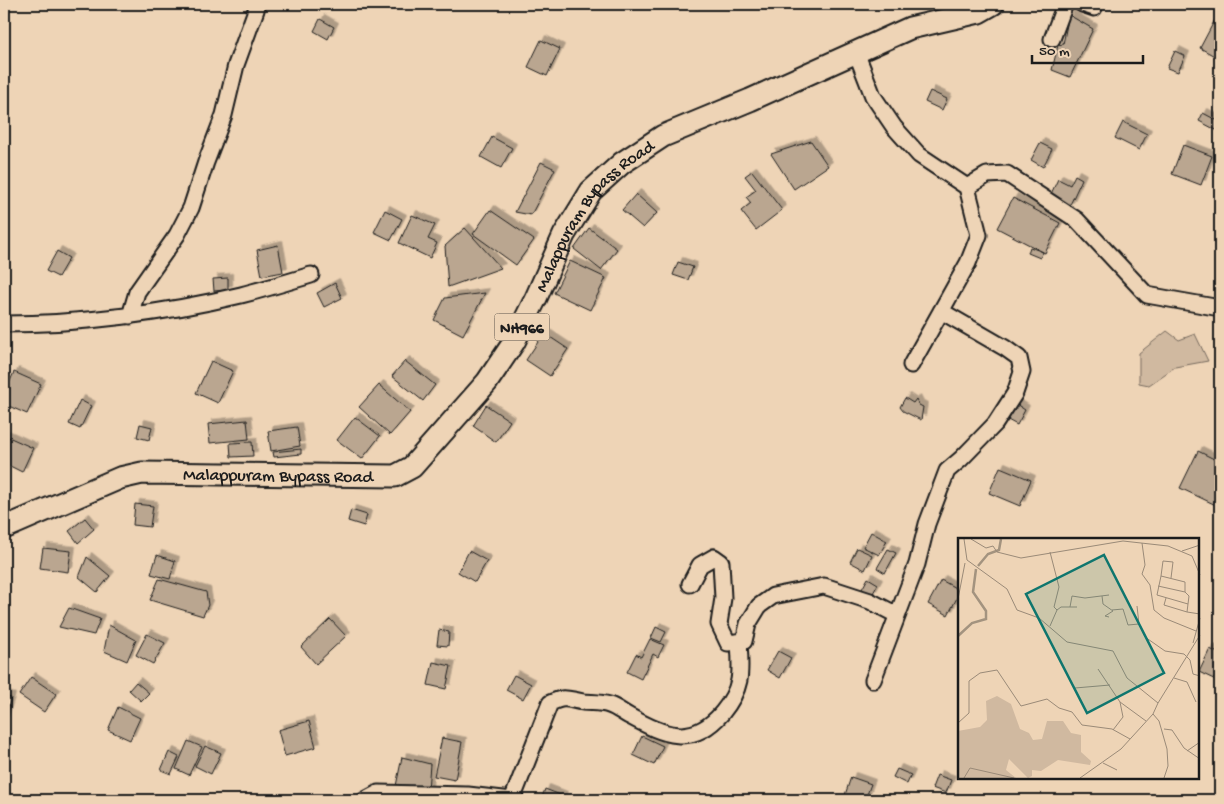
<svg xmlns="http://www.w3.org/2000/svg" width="1224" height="804" viewBox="0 0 1224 804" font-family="'Gochi Hand',sans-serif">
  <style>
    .green { fill: #d0b9a0; stroke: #766a5e }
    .building { fill: #baa690; stroke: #1c1c1c; filter: url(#shadow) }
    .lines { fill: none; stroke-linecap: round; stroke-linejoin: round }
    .minor-casing { stroke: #1c1c1c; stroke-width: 19 }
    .highway-casing { stroke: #1c1c1c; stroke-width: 25 }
    .minor { stroke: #eed4b6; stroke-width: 15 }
    .highway { stroke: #eed4b6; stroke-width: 21 }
    .labels { text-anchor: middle; stroke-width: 5; stroke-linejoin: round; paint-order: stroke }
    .shield { fill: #eed4b6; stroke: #5b534a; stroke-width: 1 }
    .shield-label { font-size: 16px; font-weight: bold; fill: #1c1c1c }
    .street-label { font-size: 18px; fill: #1c1c1c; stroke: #eed4b6 }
    .inset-river { fill: none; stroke: #a3937f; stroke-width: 2.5 }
    .inset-road { fill: none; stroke: #9a8a78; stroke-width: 1 }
    .view { fill: #0f766e; fill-opacity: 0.15; stroke: #0f766e; stroke-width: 2.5 }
    .inset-edge { fill: none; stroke: #1c1c1c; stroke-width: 2.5 }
  </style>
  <defs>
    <filter id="shadow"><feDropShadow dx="4.5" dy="-4.5" stdDeviation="0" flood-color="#0004"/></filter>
  </defs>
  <rect width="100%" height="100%" fill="#eed4b6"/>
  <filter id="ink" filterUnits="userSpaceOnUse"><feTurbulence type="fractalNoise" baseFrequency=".02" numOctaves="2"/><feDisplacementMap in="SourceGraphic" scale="10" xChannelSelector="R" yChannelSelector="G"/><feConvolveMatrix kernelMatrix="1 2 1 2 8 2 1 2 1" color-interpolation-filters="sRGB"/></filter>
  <g filter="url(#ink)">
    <path class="green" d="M1167 331 1179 340 1195 334 1208 361 1175 367 1149 385 1139 383V353Z"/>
    <path class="building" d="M1219 12 1220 13V59L1200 48Z
      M1069 15 1093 29 1070 77 1052 70 1058 45 1063 44Z
      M320 19 334 27 328 39 314 31Z
      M541 40 560 49 547 76 528 67Z
      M1175 51 1185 56 1178 72 1167 68Z
      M930 91 947 99 942 110 925 102Z
      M1203 113 1220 122V132L1199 121Z
      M1123 122 1147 134 1139 150 1115 138Z
      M492 137 512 148 501 168 481 157Z
      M811 141 828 166 794 189 771 154Z
      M1040 143 1052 149 1043 167 1031 160Z
      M1183 145 1212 156 1201 185 1172 174Z
      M541 162 555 169 531 215 515 212Z
      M752 171 782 210 756 230 741 211 751 203 746 197 756 190 745 176Z
      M1075 175 1082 179 1069 207 1049 198 1058 179 1070 185Z
      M636 194 657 213 643 228 622 210Z
      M1013 198 1060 223 1045 253 997 228Z
      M385 210 402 219 391 240 374 232Z
      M490 210 534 240 516 265 473 234Z
      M412 215 435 225 428 239 437 243 430 258 399 243Z
      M465 228 501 268 448 287 445 246Z
      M589 228 617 249 601 270 574 249Z
      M278 245 283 272 262 276 257 250Z
      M1030 247 1043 252 1040 258 1028 253Z
      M57 251 69 258 58 277 46 271Z
      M570 261 606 278 590 310 554 293Z
      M678 262 693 267 688 280 673 275Z
      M228 278V290L214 291 213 279Z
      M335 283 342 298 324 307 317 293Z
      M485 293 463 335 434 320 445 298Z
      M544 333 568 349 550 376 526 360Z
      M211 361 233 371 218 403 196 393Z
      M405 361 435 385 423 401 392 376Z
      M14 372 41 384 27 414 4 404V395Z
      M379 385 410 412 390 435 359 407Z
      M905 398 913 403 916 399 919 405 923 407 921 420 903 411 900 407Z
      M80 400 91 406 80 429 69 424Z
      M1013 402 1025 410 1017 425 1004 418Z
      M486 405 510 421 496 442 473 426Z
      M355 417 380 436 362 459 337 440Z
      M247 420 249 439 210 443 208 424Z
      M140 424 152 427 149 440 137 437Z
      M297 427 300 446 271 451 268 431Z
      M4 435 33 448 22 472 4 463Z
      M252 442 253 456 231 457 230 443Z
      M301 449V454L274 457 273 452Z
      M1198 451 1220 462V507L1180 488Z
      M1000 467 1031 480 1020 506 989 493Z
      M135 504 153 506 150 527 133 525Z
      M351 510 367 515 364 526 348 521Z
      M85 518 94 529 78 543 69 531Z
      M871 532 887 541 879 555 863 547Z
      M43 548 71 551 68 572 40 568Z
      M857 548 872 555 865 570 850 562Z
      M888 549 896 553 885 573 877 568Z
      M469 551 487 561 475 582 458 572Z
      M157 555 175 561 170 579 151 574Z
      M87 557 110 576 97 592 79 577Z
      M868 578 878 584 872 595 862 589Z
      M159 579 206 592 208 605 203 616 150 600Z
      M941 580 959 590V594L948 615 928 604Z
      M69 608 100 619 94 635 59 627Z
      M330 619 346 636 316 664 301 647Z
      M109 625 136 640 127 661 104 651Z
      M656 627 666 632 661 642 651 638Z
      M439 630 449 632 448 646 437 645Z
      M147 634 165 643 153 664 136 655Z
      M650 639 664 645 658 657 653 654 641 679 627 672 636 654 641 657Z
      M1210 649 1220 654V682L1199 672Z
      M778 651 791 658 780 678 767 670Z
      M433 662 451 666 446 689 428 685Z
      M514 675 531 684 523 699 506 690Z
      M31 677 56 694 44 712 19 695Z
      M136 682 149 693 141 701 129 690Z
      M4 696 11 698 4 721Z
      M118 707 140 718 130 740 108 730Z
      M309 721 316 747 285 756 278 730Z
      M642 736 663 746 654 765 633 755Z
      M442 738 462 742 455 780 434 776Z
      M188 741 202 747 189 775 176 769Z
      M205 746 221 753 211 774 195 766Z
      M169 752 179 757 171 774 161 770Z
      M402 757 430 764 428 790 396 786Z
      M897 769 911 775 907 784 893 777Z
      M937 775 951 780 946 793 932 788Z
      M851 777 871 784 865 800H860L845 795Z
      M545 789 563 796 561 800H541Z"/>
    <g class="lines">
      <defs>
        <path id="minor" d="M1082 4 1094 8
          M1052 39 1065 4
          M856 52 873 96 894 127 919 155 967 187
          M130 316 137 292 177 235 191 208 206 162 224 115 236 65 256 10
          M4 324C81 324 166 313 241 295 265 289 288 282 311 275
          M911 365 968 263 979 235 967 187 987 175 1007 174 1077 220 1147 295 1220 308
          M690 584 700 565 714 557 721 562 723 598 719 624 728 643 744 641 748 624 759 606 773 596 824 586 870 601 897 615
          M873 680 917 564 927 524 947 471 961 459 995 424 1015 393 1022 372 1019 358 1005 348 941 311
          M365 800 378 793 468 795 512 800
          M512 800 550 703C566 696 566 699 583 702 591 703 601 702 609 705 616 707 623 713 629 716 664 735 692 748 722 713 743 687 741 673 739 642"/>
        <g id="highway">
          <path id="s1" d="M4 528 120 478 142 473 395 476 412 467 487 382 514 342 536 298 564 235 591 191 622 163 663 136 750 100 910 28 979 12 993 4"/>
        </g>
      </defs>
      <use href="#minor" class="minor-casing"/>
      <use href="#highway" class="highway-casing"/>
      <use href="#minor" class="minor"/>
      <use href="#highway" class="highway"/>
    </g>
  </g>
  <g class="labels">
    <rect class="shield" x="494.5" y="313.5" width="55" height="27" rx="4"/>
    <g class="shield-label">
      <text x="522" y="333">NH966</text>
    </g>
    <g class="street-label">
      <text dy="6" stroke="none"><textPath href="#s1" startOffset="735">Malappuram Bypass Road</textPath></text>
      <text dy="6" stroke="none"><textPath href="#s1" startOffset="285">Malappuram Bypass Road</textPath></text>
    </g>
  </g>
  <g transform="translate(958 538)">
    <rect width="241" height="241" fill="#eed4b6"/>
    <path d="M39 158 53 166 62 191 71 195 75 202 84 201 89 183H105L113 195 123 197V214L133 223 132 227 100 222 83 233 74 232V238L70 240 51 221 48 232 58 240H0V193L22 189 29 182 28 163Z" fill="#d0b9a0"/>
    <path class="inset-river" d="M20 28 30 16 41 12 43 1M0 98 14 85 28 81V73L15 54 18 31"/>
    <path class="inset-road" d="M6 1 9 22M13 1 28 10 35 8 39 14 63 20 165 3 210 8 234 18 242 37M184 5 187 27 184 36 192 47 196 72 206 80 238 93M224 13 242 7M92 14 101 49 96 69 99 72 103 69H119M9 22 49 51 59 72 81 80 109 104 155 113 169 140 200 165 195 176 201 183 209 211 210 228 206 240M203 38 199 57 230 66M213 40 215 24 205 23 203 38 227 44V54L231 58 229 74 242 76M200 48 227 54M144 58 145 66 155 73 147 78 151 79M208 60 206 67 229 74M0 61 7 25M179 68 181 86 187 99 207 113 226 116 232 122 235 136 242 138M112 69 114 58 127 60 151 57M154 72 165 71 170 87 181 86M92 88 99 72M235 105 242 80M140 131 162 164 165 179 155 192M216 140 229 144 238 164M117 150 152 147M162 164 188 183M200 165 242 97M0 185 11 175V143L22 135 39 132 63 168 89 161 101 170 114 174 124 187 154 191 172 201M206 191 214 192 226 210 242 221M229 213 242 204M145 225 159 232M6 240 12 230 56 240M122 240 163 211 195 176"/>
    <path class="view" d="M146 17 206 135 129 175 68 56Z"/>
    <rect width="241" height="241" class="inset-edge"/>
  </g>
  <rect width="1224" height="804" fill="none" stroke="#eed4b6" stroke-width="20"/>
  <rect x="10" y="10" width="1204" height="784" fill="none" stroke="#1c1c1c" stroke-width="2" filter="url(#ink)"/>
  <path d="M1032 55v8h111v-8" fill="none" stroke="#1c1c1c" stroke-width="2.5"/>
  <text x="1039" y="55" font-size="15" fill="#1c1c1c" stroke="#eed4b6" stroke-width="4" paint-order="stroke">50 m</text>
</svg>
